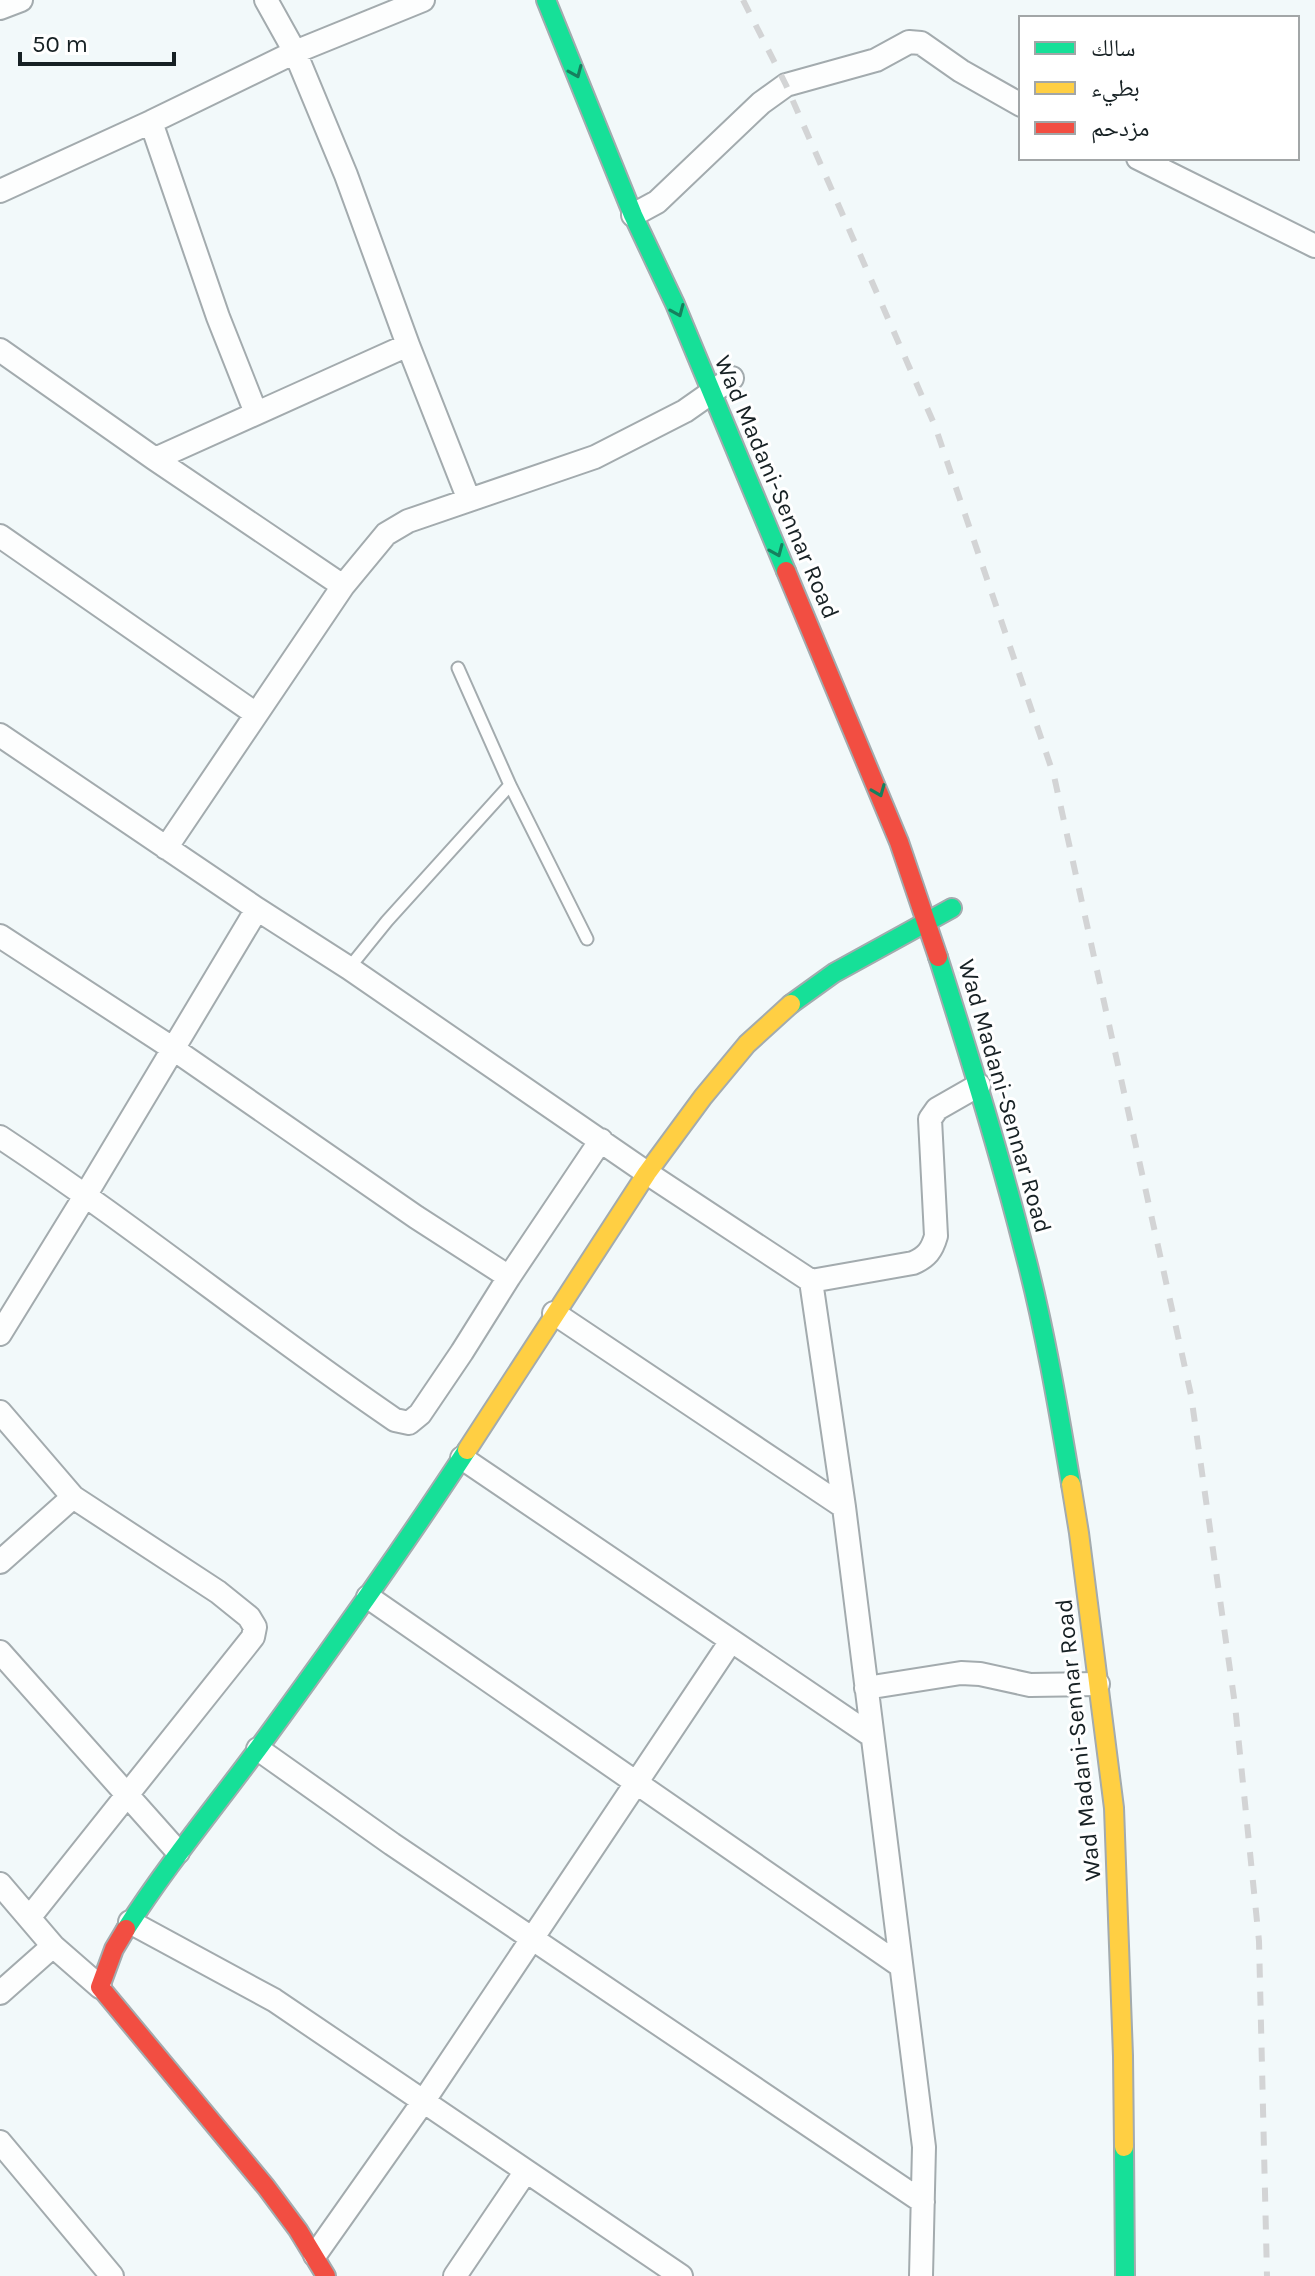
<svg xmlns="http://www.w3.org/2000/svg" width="1315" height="2276" viewBox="0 0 1315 2276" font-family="Karla,'Noto Naskh Arabic',sans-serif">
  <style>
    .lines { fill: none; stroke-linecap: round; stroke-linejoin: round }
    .lane-casing { stroke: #a3abae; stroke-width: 15 }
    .street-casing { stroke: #a3abae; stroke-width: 26 }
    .fast-casing { stroke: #a3abae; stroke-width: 22 }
    .slow-casing { stroke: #a3abae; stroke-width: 22 }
    .jam-casing { stroke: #a3abae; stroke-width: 22 }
    .lane { stroke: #fdfefe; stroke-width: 11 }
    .street { stroke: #fdfefe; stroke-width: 22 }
    .fast { stroke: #16e098; stroke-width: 18 }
    .slow { stroke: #ffcf43; stroke-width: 18 }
    .jam { stroke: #f24e42; stroke-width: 18 }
    .rail { stroke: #d3d4d5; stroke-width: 6; stroke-dasharray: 14 14; stroke-linecap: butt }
    .oneway { stroke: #16805e }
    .labels { text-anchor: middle; stroke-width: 6; stroke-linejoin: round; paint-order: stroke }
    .street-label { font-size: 24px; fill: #172124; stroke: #fff }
  </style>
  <rect width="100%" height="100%" fill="#f2f9fa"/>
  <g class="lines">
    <defs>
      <path id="lane" d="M458 668 510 785 587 939
        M349 968 387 921 510 785"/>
      <path id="street" d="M266 0 295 52 346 175 408 345 469 500
        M0 8 21 0
        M151 122 218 317 256 413
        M1138 158 1315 246
        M0 191 151 122 295 52 423 0
        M633 215 657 202 761 103 786 85 876 60 909 42 921 43 961 71 1021 105
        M0 350 155 459 343 586
        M155 459 408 345
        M0 536 256 714
        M0 735 257 909 349 968 647 1173 811 1281 913 1263C927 1257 932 1250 936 1236L930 1119 937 1109 979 1085
        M166 848 343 586 386 534 408 521 595 457 685 411 732 378
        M0 936 172 1048 416 1217 509 1277
        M0 1137C135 1226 261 1329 395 1420L409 1423 420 1414 462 1352 509 1277 601 1140
        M811 1281 844 1507 924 2147 921 2276
        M554 1313 844 1507
        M0 1334 85 1196 257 909
        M0 1412 73 1497 218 1592 249 1617 255 1627 253 1637 29 1918
        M462 1458 872 1736
        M0 1562 73 1497
        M368 1597 901 1966
        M0 1652 178 1852
        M866 1688 961 1673 980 1674 1030 1685 1098 1684
        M258 1749 392 1844 923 2202
        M0 1884 53 1946 100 1987
        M130 1922 274 2000 681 2276
        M0 1993 53 1946
        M0 2142 112 2276
        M315 2255 423 2102 731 1641
        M455 2276 526 2171"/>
      <path id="fast" d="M546 0 633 215 675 304 786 571
        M938 957C969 1054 999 1151 1024 1250 1044 1325 1058 1407 1071 1484
        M791 1004 834 973 952 908
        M126 1929C167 1865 215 1807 260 1746 331 1649 401 1551 467 1450
        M1124 2147 1125 2276"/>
      <path id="slow" d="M467 1450 647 1173 703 1097 747 1044 791 1004
        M1071 1484 1079 1533 1114 1808 1123 2056 1124 2147"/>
      <path id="jam" d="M786 571 899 842 938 957
        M126 1929 114 1949 100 1987 266 2187 298 2230 326 2276"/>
    </defs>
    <use href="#lane" class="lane-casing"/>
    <use href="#street" class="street-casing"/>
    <use href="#fast" class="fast-casing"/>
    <use href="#slow" class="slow-casing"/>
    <use href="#jam" class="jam-casing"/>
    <use href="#lane" class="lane"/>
    <use href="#street" class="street"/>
    <use href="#fast" class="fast"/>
    <use href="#slow" class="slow"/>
    <use href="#jam" class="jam"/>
    <path class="rail" d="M743 0 786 85 935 426 1054 776 1191 1395 1235 1705 1259 1941 1267 2276"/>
  </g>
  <defs><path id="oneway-chevron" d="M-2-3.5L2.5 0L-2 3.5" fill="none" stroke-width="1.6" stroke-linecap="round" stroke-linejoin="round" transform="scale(2)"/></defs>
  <g class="oneway">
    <use href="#oneway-chevron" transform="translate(576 72) rotate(67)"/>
    <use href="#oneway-chevron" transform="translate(678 311) rotate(67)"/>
    <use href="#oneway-chevron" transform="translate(777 551) rotate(67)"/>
    <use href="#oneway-chevron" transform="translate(879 791) rotate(68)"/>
  </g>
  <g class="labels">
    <g class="street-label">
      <text transform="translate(777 487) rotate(67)" y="8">Wad Madani-Sennar Road</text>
      <text transform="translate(1005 1096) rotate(74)" y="8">Wad Madani-Sennar Road</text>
      <text transform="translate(1078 1740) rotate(-96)" y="8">Wad Madani-Sennar Road</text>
    </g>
  </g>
  <rect x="1019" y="16" width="280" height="144" fill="#ffffff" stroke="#a2a6a7" stroke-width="2"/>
  <rect x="1035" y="42" width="40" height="12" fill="#16e098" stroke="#a2a6a7" stroke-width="2"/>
  <text x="1091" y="56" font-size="24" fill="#172124">سالك</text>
  <rect x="1035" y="82" width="40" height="12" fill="#ffcf43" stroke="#a2a6a7" stroke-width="2"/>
  <text x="1091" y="96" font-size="24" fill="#172124">بطيء</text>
  <rect x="1035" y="122" width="40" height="12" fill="#f24e42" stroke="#a2a6a7" stroke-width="2"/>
  <text x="1091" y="136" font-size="24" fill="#172124">مزدحم</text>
  <path d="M20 52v12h154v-12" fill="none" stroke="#172124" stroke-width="4"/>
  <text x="32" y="52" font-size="24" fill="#172124" stroke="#ffffff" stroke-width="6" paint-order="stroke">50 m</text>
</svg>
